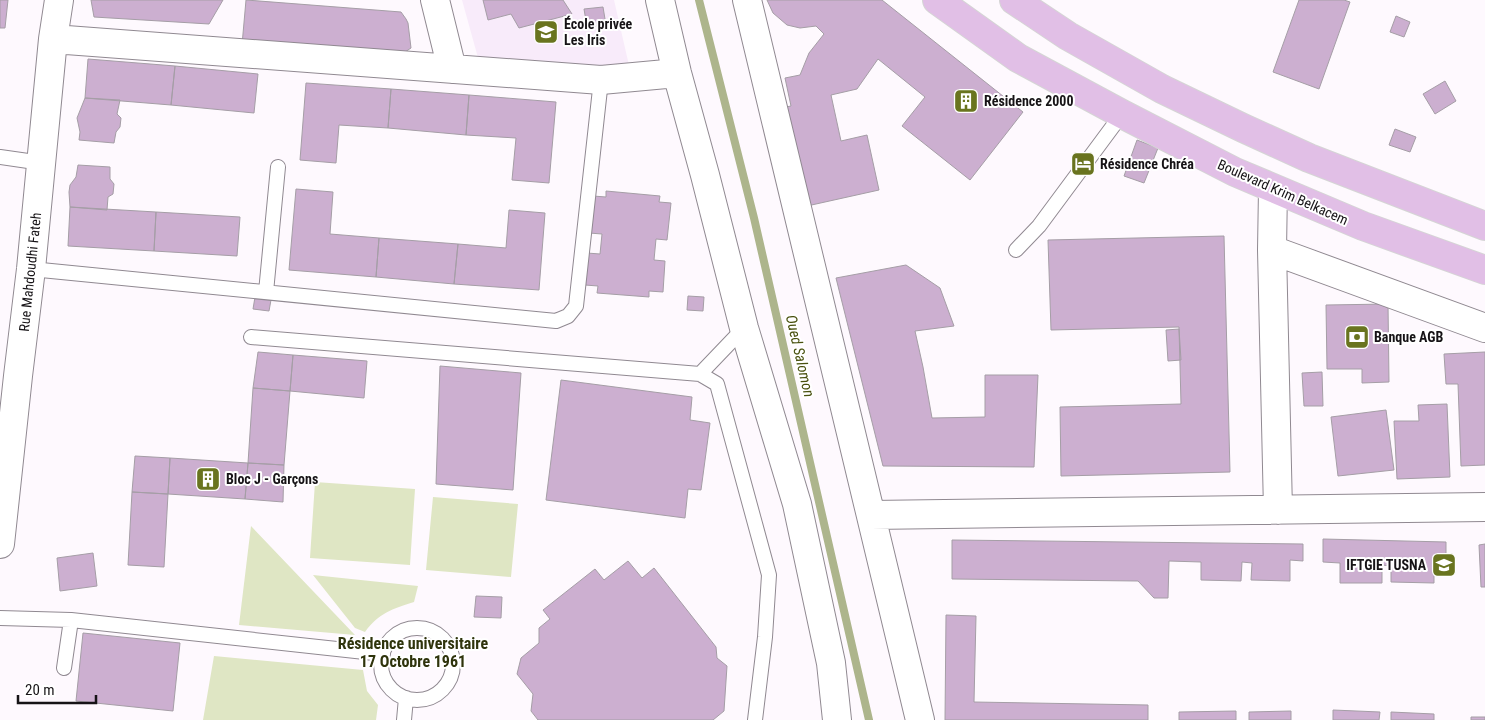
<svg xmlns="http://www.w3.org/2000/svg" width="1485" height="720" viewBox="0 0 1485 720" font-family="'Roboto Condensed',sans-serif">
  <style>
    .built { fill: #f8ebfa }
    .grass { fill: #dfe6c4 }
    .lines { fill: none; stroke-linecap: round; stroke-linejoin: round }
    .stream { stroke: #adb58c; stroke-width: 8 }
    .building { fill: #ccafd0; stroke: #a59ea6 }
    .service-casing { stroke: #908991; stroke-width: 16 }
    .minor-casing { stroke: #908991; stroke-width: 30 }
    .primary-casing { stroke: #d5d5d5; stroke-width: 30 }
    .service { stroke: #fff; stroke-width: 14 }
    .minor { stroke: #fff; stroke-width: 28 }
    .primary { stroke: #e1bfe6; stroke-width: 28 }
    .labels { text-anchor: middle; stroke-width: 4; stroke-linejoin: round; paint-order: stroke }
    .poi-label { font-size: 14px; font-weight: bold; fill: #161316; stroke: #fff; text-anchor: start }
    .street-label { font-size: 14px; fill: #161316; stroke: #fff }
    .water-label { font-size: 15px; font-style: italic; fill: #49510f; stroke: #fff }
    .quarter-label { font-size: 16px; font-weight: bold; fill: #2f340c; stroke: #fff }
  </style>
  <rect width="100%" height="100%" fill="#fef9fe"/>
  <path class="built" d="M462 0H614L631 74 480 65Z"/>
  <path class="grass" d="M315 482 415 489 410 565 310 558Z
    M433 497 518 504 511 577 426 570Z
    M251 526 355 635 239 625Z
    M313 575 418 586 414 602C392 609 379 613 365 632L355 628Z
    M214 656 363 670 367 691 378 705 376 720H203Z"/>
  <g class="lines">
    <path class="stream" d="M699 0 754 218 869 720"/>
  </g>
  <path class="building" d="M0 0H8L5 28H0Z
    M91 0H223L209 24 94 17Z
    M246 0 401 12 406 19 408 23 411 48 396 58 242 45Z
    M483 0H563L572 14 519 28 511 14 488 20Z
    M767 0H882L1023 112 970 180 902 126 925 97 878 59 857 89 831 95 841 141 867 135 879 190 807 206 786 107 791 106 785 78 800 75 809 53 824 34 816 26 800 28 787 25 773 13Z
    M1299 0H1344L1350 2 1319 89 1273 72Z
    M603 7 606 25 587 27 584 9Z
    M1396 16 1410 22 1404 37 1390 32Z
    M88 59 175 66 171 105 85 98Z
    M175 66 258 74 254 113 171 105Z
    M1445 81 1456 101 1435 114 1423 94Z
    M306 83 391 89 388 128 339 125 336 163 300 160Z
    M391 89 469 95 466 135 388 128Z
    M469 95 556 102 549 183 512 180 516 138 466 135Z
    M85 98 120 100 117 114 121 118 120 127 116 132 114 143 79 140 80 132 77 118Z
    M1395 129 1416 137 1410 152 1389 145Z
    M1137 140 1158 148 1144 183 1124 176Z
    M78 165 110 167V179L114 184 113 194 108 197 107 210 70 207 69 192 70 185 76 177Z
    M296 189 333 192 330 234 379 238 376 277 289 270Z
    M606 191 660 196 659 202 671 203 667 240 656 239 654 260 665 261 663 292 649 291V297L597 293 598 286 585 285 587 253 600 254 602 234 589 233 593 196 606 197Z
    M70 207 156 212 154 251 68 246Z
    M509 210 545 213 539 290 454 284 458 244 506 248Z
    M156 212 240 217 237 256 154 251Z
    M1224 236 1230 472 1061 476 1060 407 1181 404 1179 327 1051 330 1048 240Z
    M379 238 458 244 454 284 376 277Z
    M906 265 940 288 954 326 915 331 923 367 932 418 985 417V375H1038L1034 467 883 466 836 278Z
    M688 296 704 297 703 311 687 310Z
    M255 297 271 300 269 311 253 309Z
    M1388 304 1389 382 1362 383V369H1327L1326 305Z
    M1179 329 1181 360 1168 361 1166 330Z
    M258 352 293 355 290 391 253 388Z
    M1485 352V465L1461 466 1458 384H1446L1444 354Z
    M293 355 367 361 364 398 290 391Z
    M440 366 521 373 513 490 436 484Z
    M1322 372 1323 406H1304L1302 373Z
    M561 380 692 397 690 420 710 423 701 490 688 489 685 518 546 500Z
    M253 388 290 391 284 465 248 463Z
    M1447 404 1450 477 1397 479 1394 421H1419L1418 405Z
    M1386 410 1394 470 1338 476 1331 417Z
    M135 456 170 458 168 494 132 492Z
    M170 458 248 463 245 499 168 494Z
    M248 463 284 465 283 502 245 499Z
    M132 492 168 494 164 567 128 565Z
    M1323 539 1446 542V565H1434V583L1391 582V566L1382 565V583H1340V563L1323 562Z
    M952 540 1303 544V561L1290 560V581L1251 580 1252 563 1242 562 1241 581 1201 580V562L1169 561 1168 598H1154L1138 581 952 579Z
    M1485 544V587H1481L1479 545Z
    M93 553 97 586 60 591 57 558Z
    M628 561 642 578 654 568 716 647 717 658 727 666 724 711 713 720H538L531 711 533 694 517 674 521 658 539 643V628L550 619 543 610 595 569 604 580Z
    M476 596 502 597 501 618 474 617Z
    M946 615 976 616 974 702 1148 705V720H945Z
    M83 633 180 643 173 711 76 701Z
    M1333 710 1380 712 1379 720H1333Z
    M1236 711V720H1179V712Z
    M1291 711V720H1249V712Z
    M1391 712 1434 714V720H1391Z
    M1471 717H1485V720H1471Z"/>
  <g class="lines">
    <defs>
      <path id="service" d="M0 157 42 163
        M1016 250 1039 226 1122 114
        M31 269 556 321 568 316 576 306 601 80
        M266 292 278 167
        M251 337 700 374 717 384 769 575 765 637 755 720
        M700 374 744 328
        M0 618 71 620
        M381 664a36 36 0 1 1 72 0a36 36 0 1 1-72 0Z
        M64 668 71 620 383 654
        M404 720 406 698"/>
      <path id="minor" d="M435 0 452 69
        M660 0 677 73 705 175 744 328 797 504 831 663 837 720
        M747 0 920 720
        M53 39 601 80 677 73
        M1273 189 1272 250 1278 510
        M1272 250 1485 328
        M871 515 1485 507
        M0 544 18 376 31 269 53 39 59 0"/>
      <path id="primary" d="M937 0 1018 58 1122 114 1235 172 1363 226 1485 270
        M1014 0 1068 36 1162 89 1243 128 1309 158 1485 226"/>
    </defs>
    <use href="#service" class="service-casing"/>
    <use href="#minor" class="minor-casing"/>
    <use href="#primary" class="primary-casing"/>
    <use href="#service" class="service"/>
    <use href="#minor" class="minor"/>
    <use href="#primary" class="primary"/>
  </g>
  <defs>
    <symbol id="school-square" viewBox="-11 -11 22 22"><rect x="-9" y="-9" width="18" height="18" rx="4" fill="#69741f" stroke="#fff"/><path d="M0-5L7-2L0 1L-7-2ZM-4 1L0 2.5L4 1V4Q0 6-4 4Z" fill="#fff"/></symbol>
    <symbol id="building-square" viewBox="-11 -11 22 22"><rect x="-9" y="-9" width="18" height="18" rx="4" fill="#69741f" stroke="#fff"/><path d="M-4-6H4V6H1V3H-1V6H-4ZM-2.5-4.3h1.7v1.8h-1.7ZM.8-4.3h1.7v1.8H.8ZM-2.5-1h1.7V.8h-1.7ZM.8-1h1.7V.8H.8Z" fill="#fff"/></symbol>
    <symbol id="hotel-square" viewBox="-11 -11 22 22"><rect x="-9" y="-9" width="18" height="18" rx="4" fill="#69741f" stroke="#fff"/><path d="M-6-4.5h1.5V1H6V5H4.5V3h-9V5H-6ZM-4 0a1.8 1.8 0 1 1 3.6 0ZM.5 0V-2.5h3Q6-2.5 6 0Z" fill="#fff"/></symbol>
    <symbol id="bank-square" viewBox="-11 -11 22 22"><rect x="-9" y="-9" width="18" height="18" rx="4" fill="#69741f" stroke="#fff"/><path d="M-6-4H6V4H-6ZM0-2.3a2.3 2.3 0 1 0 0 4.6a2.3 2.3 0 1 0 0-4.6Z" fill="#fff"/></symbol>
  </defs>
  <g fill-rule="evenodd">
    <use href="#school-square" x="532" y="18" width="28" height="28"/>
    <use href="#building-square" x="952" y="87" width="28" height="28"/>
    <use href="#hotel-square" x="1069" y="150" width="28" height="28"/>
    <use href="#bank-square" x="1343" y="323" width="28" height="28"/>
    <use href="#building-square" x="194" y="465" width="28" height="28"/>
    <use href="#school-square" x="1430" y="551" width="28" height="28"/>
  </g>
  <g class="labels">
    <g class="poi-label">
      <text x="564" y="29">École privée<tspan x="564" dy="16">Les Iris</tspan></text>
      <text x="984" y="106">Résidence 2000</text>
      <text x="1100" y="169">Résidence Chréa</text>
      <text x="1374" y="342">Banque AGB</text>
      <text x="226" y="484">Bloc J - Garçons</text>
      <text x="1426" y="570" text-anchor="end">IFTGIE TUSNA</text>
    </g>
    <g class="street-label">
      <text transform="translate(1283 192) rotate(24)" y="5">Boulevard Krim Belkacem</text>
      <text transform="translate(30 272) rotate(-84)" y="5">Rue Mahdoudhi Fateh</text>
    </g>
    <g class="water-label">
      <text transform="translate(800 356) rotate(77)" y="5">Oued Salomon</text>
    </g>
    <g class="quarter-label">
      <text x="413" y="649">Résidence universitaire<tspan x="413" dy="18">17 Octobre 1961</tspan></text>
    </g>
  </g>
  <path d="M18 695v8h78v-8" fill="none" stroke="#161316" stroke-width="2.5"/>
  <text x="25" y="695" font-size="15" fill="#161316" stroke="#ffffff" stroke-width="4" paint-order="stroke">20 m</text>
</svg>
